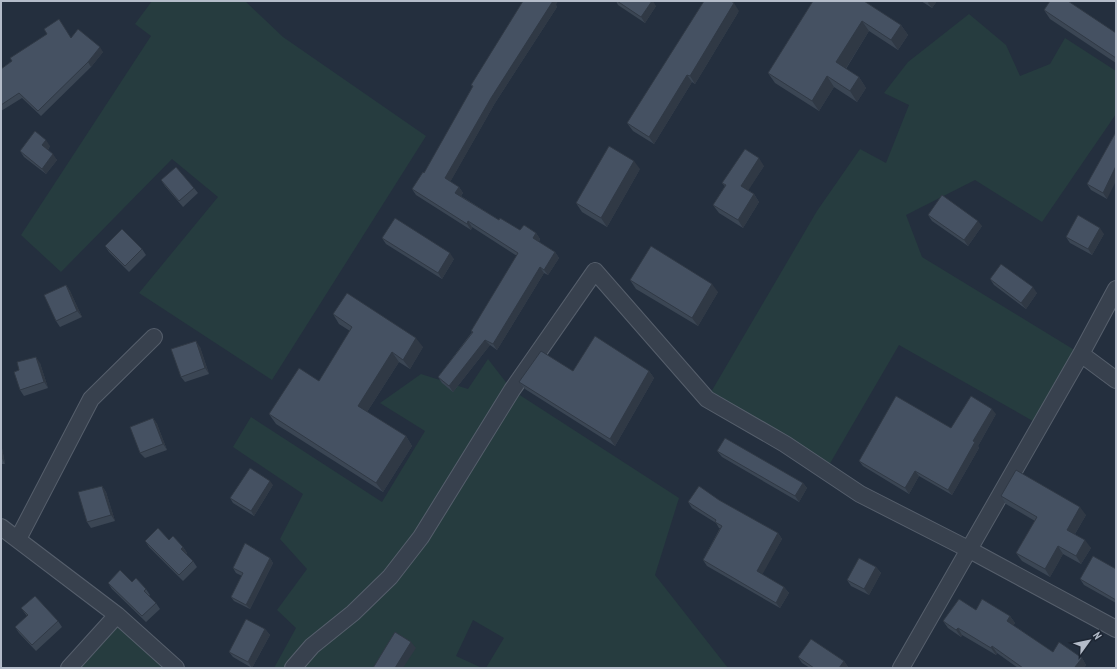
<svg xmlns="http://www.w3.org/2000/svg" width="1117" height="669" viewBox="0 0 1117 669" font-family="'PT Sans Narrow',sans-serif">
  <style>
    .green { fill: #263c3f }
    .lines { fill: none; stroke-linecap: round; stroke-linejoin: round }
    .minor-casing { stroke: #565f6c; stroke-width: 18 }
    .minor { stroke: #38414e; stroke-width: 16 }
    .wall { fill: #3b4654 }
    .shaded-wall { fill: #303945 }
    .building { fill: #455162; stroke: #303945 }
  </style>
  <rect width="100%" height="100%" fill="#242f3e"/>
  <path class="green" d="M152 1H245L283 37 426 136 272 380 139 293 218 197 172 159 61 272 21 235 151 36 135 24Z
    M969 14 1006 45 1020 76 1050 64 1065 38 1116 71V114L1042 222 975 180 906 215 922 257 1081 354 1040 425 899 345 825 472 707 399 817 211 860 149 886 163 909 105 884 93 908 62Z
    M488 359 512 390 679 498 655 575 728 668H486L504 638 473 620 456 656 482 668H274L296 628 277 610 307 569 280 539 303 494 233 447 251 417 382 502 425 431 380 403 421 374 468 389Z
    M117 615 176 668H69Z"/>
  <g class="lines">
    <defs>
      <path id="minor" d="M1081 354 1116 380
        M1 527 117 615 176 668
        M18 539 91 399 154 337
        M69 668 117 615
        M293 668 312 646 353 613 390 577 421 537 512 390 595 271 707 399 785 444 860 494 968 549 1116 629
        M901 668 1081 354 1116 289"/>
    </defs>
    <use href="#minor" class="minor-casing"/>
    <use href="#minor" class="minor"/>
  </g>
  <path class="wall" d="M616 1H617L656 6 645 23 618 5Z
    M813 1 901 25 908 35 898 50 869 31 846 69 859 77 866 88 857 102 834 87 819 111 775 83 768 73Z
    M921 1H937L932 8Z
    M556 5 557 7 495 103 450 182 459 187 463 193 461 196 499 220 520 230 536 233 540 239 539 242 555 252 559 258 548 275 544 273 497 350 490 345 453 392 442 383 438 377 472 332 471 331 517 256 472 227 471 230 416 195 412 189 424 173 473 88 471 85Z
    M1044 10 1116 33V63L1050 19Z
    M739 11 695 84 692 82 654 144 633 131 627 123Z
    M72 38 103 52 91 67 41 116 22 98 1 111V69L12 61Z
    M1116 132 1107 199 1091 190 1087 184Z
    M50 146 48 150 57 160 46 174 24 157 20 151Z
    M764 166 748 190 754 194 759 202 743 228 719 213 713 205 725 186 722 183Z
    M640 169 607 227 582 212 576 203Z
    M161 180 194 188 198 193 183 207 165 186Z
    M928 215 982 226 968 246 932 221Z
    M1104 234 1092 255 1070 243 1066 237Z
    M382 238 454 259 442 279 386 244Z
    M105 246 142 249 146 255 129 272 109 252Z
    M990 279 1037 293 1026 309 994 285Z
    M630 280 718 292 698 326 636 289Z
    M66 285 70 291 82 317 60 327 56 321Z
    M333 314 423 347 410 369 399 362 367 412 406 436 412 446 383 492 276 424 269 414 319 381 350 331 339 324Z
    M200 347 209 374 185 382 181 377Z
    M40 363 48 388 24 396 20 390 19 370Z
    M649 371 654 378 615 446 525 389 519 382Z
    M996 414 978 446 979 448 952 495 919 476 909 494 863 466 859 461 951 428Z
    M153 418 157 424 167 450 145 458 140 453Z
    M1 443 5 464H1Z
    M717 451 803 483 807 488 799 502 722 457Z
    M273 485 254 516 233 503 230 498Z
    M102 486 106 492 115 521 91 528 87 522Z
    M1001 496 1086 515 1075 534 1091 548 1081 564 1063 554 1050 577 1022 561 1016 553 1035 521 1006 504Z
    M719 500 778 533 782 539 762 574 784 587 789 593 780 608 707 566 703 560 720 528H719L716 523 692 508 688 502Z
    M169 540 183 547 187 553 186 554 193 561 197 567 183 581 149 547 145 541Z
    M270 558 273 563 250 609 234 601 231 597 242 576 236 573 233 568Z
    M876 567 881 573 869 595 851 586 847 580Z
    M1116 569V603L1084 585 1080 579Z
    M132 582 146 589 150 595 149 596 156 603 160 609 146 622 112 589 108 583Z
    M21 608 58 621 62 627 36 651 19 633 15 627 27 616Z
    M976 610 1010 616 1015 623 1013 626 1053 652 1082 658 1086 665 1084 668H1018L997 653 996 655 962 635 961 637 948 628 943 621Z
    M265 629 270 635 252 668 233 657 229 652Z
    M798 657 844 661 848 667 847 668H810L802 663Z"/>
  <path class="shaded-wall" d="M552 1H558L556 5 557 7 495 103 449 184 445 178 491 98Z
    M652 1H653L656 6 645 23 641 17Z
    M929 1H937L932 8 928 3Z
    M734 3 739 11 695 84 690 76Z
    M862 21 869 31 843 73 836 62Z
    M901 25 908 35 898 50 891 40Z
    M100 47 103 52 91 67 88 62Z
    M687 75 692 82 654 144 649 137Z
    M827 76 834 87 819 111 812 101Z
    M859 77 866 88 857 102 850 91Z
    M46 140 50 146 47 151 42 145Z
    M53 154 57 160 46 174 42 169Z
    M759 158 764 166 746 194 741 186Z
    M634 161 640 169 607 227 601 218Z
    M1116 166V181L1107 199 1103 193Z
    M459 187 463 193 459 198 455 193Z
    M754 194 759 202 743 228 738 220Z
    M468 221 472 227 471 230 467 224Z
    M978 221 982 226 968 246 964 240Z
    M1100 228 1104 234 1092 255 1088 249Z
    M536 233 540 239 537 244 533 238Z
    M555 252 559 258 548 275 544 270Z
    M450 253 454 259 442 279 438 273Z
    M540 267 544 273 497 350 493 344Z
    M712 284 718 292 698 326 692 318Z
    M66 285 70 291 82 317 77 311Z
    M1033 287 1037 293 1026 309 1021 303Z
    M416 338 423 347 410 369 403 360Z
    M485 340 490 345 453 392 449 386Z
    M196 341 200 347 209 374 205 368Z
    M392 352 399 362 365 415 358 406Z
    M36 357 40 363 48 388 44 382Z
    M649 371 654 378 615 446 610 439Z
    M992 409 996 414 978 446 979 448 952 495 948 490 973 441Z
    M153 418 157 424 167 450 163 444Z
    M406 436 412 446 383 492 376 483Z
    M1 443 5 464 1 457Z
    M915 471 919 476 909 494 905 488Z
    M270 481 273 485 254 516 251 511Z
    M803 483 807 488 799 502 795 496Z
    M102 486 106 492 115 521 111 515Z
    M1080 507 1086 515 1073 537 1067 530Z
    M778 533 782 539 761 577 757 571Z
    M1085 540 1091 548 1081 564 1076 556Z
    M1058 546 1063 554 1050 577 1045 569Z
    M183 547 187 553 185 555 181 549Z
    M270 558 273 563 250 609 246 605Z
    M876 567 881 573 869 595 864 589Z
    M784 587 789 593 780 608 776 603Z
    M1010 616 1015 623 1012 628 1007 621Z
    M958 628 962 635 961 637 956 630Z
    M265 629 270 635 252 668 248 662Z
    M411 642 416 648 403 668H395Z
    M992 646 997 653 996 655 991 648Z
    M1082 658 1086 665 1084 668H1076L1075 667Z
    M844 661 848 667 847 668H839Z"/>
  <path class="building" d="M523 1H553L491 98 445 178 459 187 455 193 499 220 500 218 520 230 524 225 536 233 533 238 555 252 544 270 540 267 493 344 485 340 449 386 438 377 473 332 471 331 518 253 468 221 467 224 412 189 423 172 424 173 473 86 471 85Z
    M617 1H652L641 17Z
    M704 1H731L734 3 690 76 687 75 649 137 627 123Z
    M813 1H864L901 25 891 40 862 21 836 62 859 77 850 91 827 76 812 101 768 73Z
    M1050 1H1068L1116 33V58L1044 10Z
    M59 19 71 38 78 29 100 47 88 62 38 111 19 93 1 105V69L12 61 10 58 47 34 44 29Z
    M35 131 46 140 42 145 53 154 42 169 20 151Z
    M1116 132V166L1103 193 1087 184Z
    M609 146 634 161 601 218 576 203Z
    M745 149 759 158 741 186 754 194 738 220 713 205 726 185 722 183Z
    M176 167 194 188 179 201 161 180Z
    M942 195 978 221 964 240 928 215Z
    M1078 215 1100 228 1088 249 1066 237Z
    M395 218 450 253 438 273 382 238Z
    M122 229 142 249 125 266 105 246Z
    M651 246 712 284 692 318 630 280Z
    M1001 264 1033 287 1021 303 990 279Z
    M66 285 77 311 56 321 44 295Z
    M347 293 416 338 403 360 392 352 358 406 406 436 376 483 269 414 299 368 319 381 352 327 333 314Z
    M595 336 649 371 610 439 519 382 541 351 573 371Z
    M196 341 205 368 181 377 171 349Z
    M36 357 44 382 20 390 14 372 19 370 17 362Z
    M896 396 951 428 971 396 992 409 973 441 975 442 948 490 915 471 905 488 859 461Z
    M153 418 163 444 140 453 130 427Z
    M725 438 803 483 795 496 717 451Z
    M250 468 270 481 251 511 230 498Z
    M1016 470 1080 507 1067 530 1085 540 1076 556 1058 546 1045 569 1016 553 1037 517 1001 496Z
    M102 486 111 515 87 522 78 492Z
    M699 486 719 500 778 533 757 571 784 587 776 603 703 560 722 526 715 522 716 520 688 502Z
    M158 528 169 540 173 536 183 547 181 549 193 561 179 575 145 541Z
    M245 543 270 558 246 605 231 597 243 573 233 568Z
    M1093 556 1116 569V600L1080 579Z
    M859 558 876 567 864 589 847 580Z
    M120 570 132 582 136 578 146 589 144 591 156 603 142 616 108 583Z
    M35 596 58 621 32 645 15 627 28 615 21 608Z
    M959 599 976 610 982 599 1010 616 1007 621 1053 652 1059 642 1082 658 1075 667 1076 668H1023L992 646 991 648 958 628 956 630 943 621Z
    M246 619 265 629 248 662 229 652Z
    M395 632 411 642 395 668H373Z
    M811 639 844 661 839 668H814L798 657Z"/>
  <rect width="1117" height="669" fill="none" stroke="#b4bcc9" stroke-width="4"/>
  <g transform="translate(1089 641) rotate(57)" stroke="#1d2633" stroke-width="3" paint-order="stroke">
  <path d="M0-3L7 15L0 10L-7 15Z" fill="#b4bcc9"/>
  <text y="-6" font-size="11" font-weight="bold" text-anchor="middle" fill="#b4bcc9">N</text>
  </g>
</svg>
